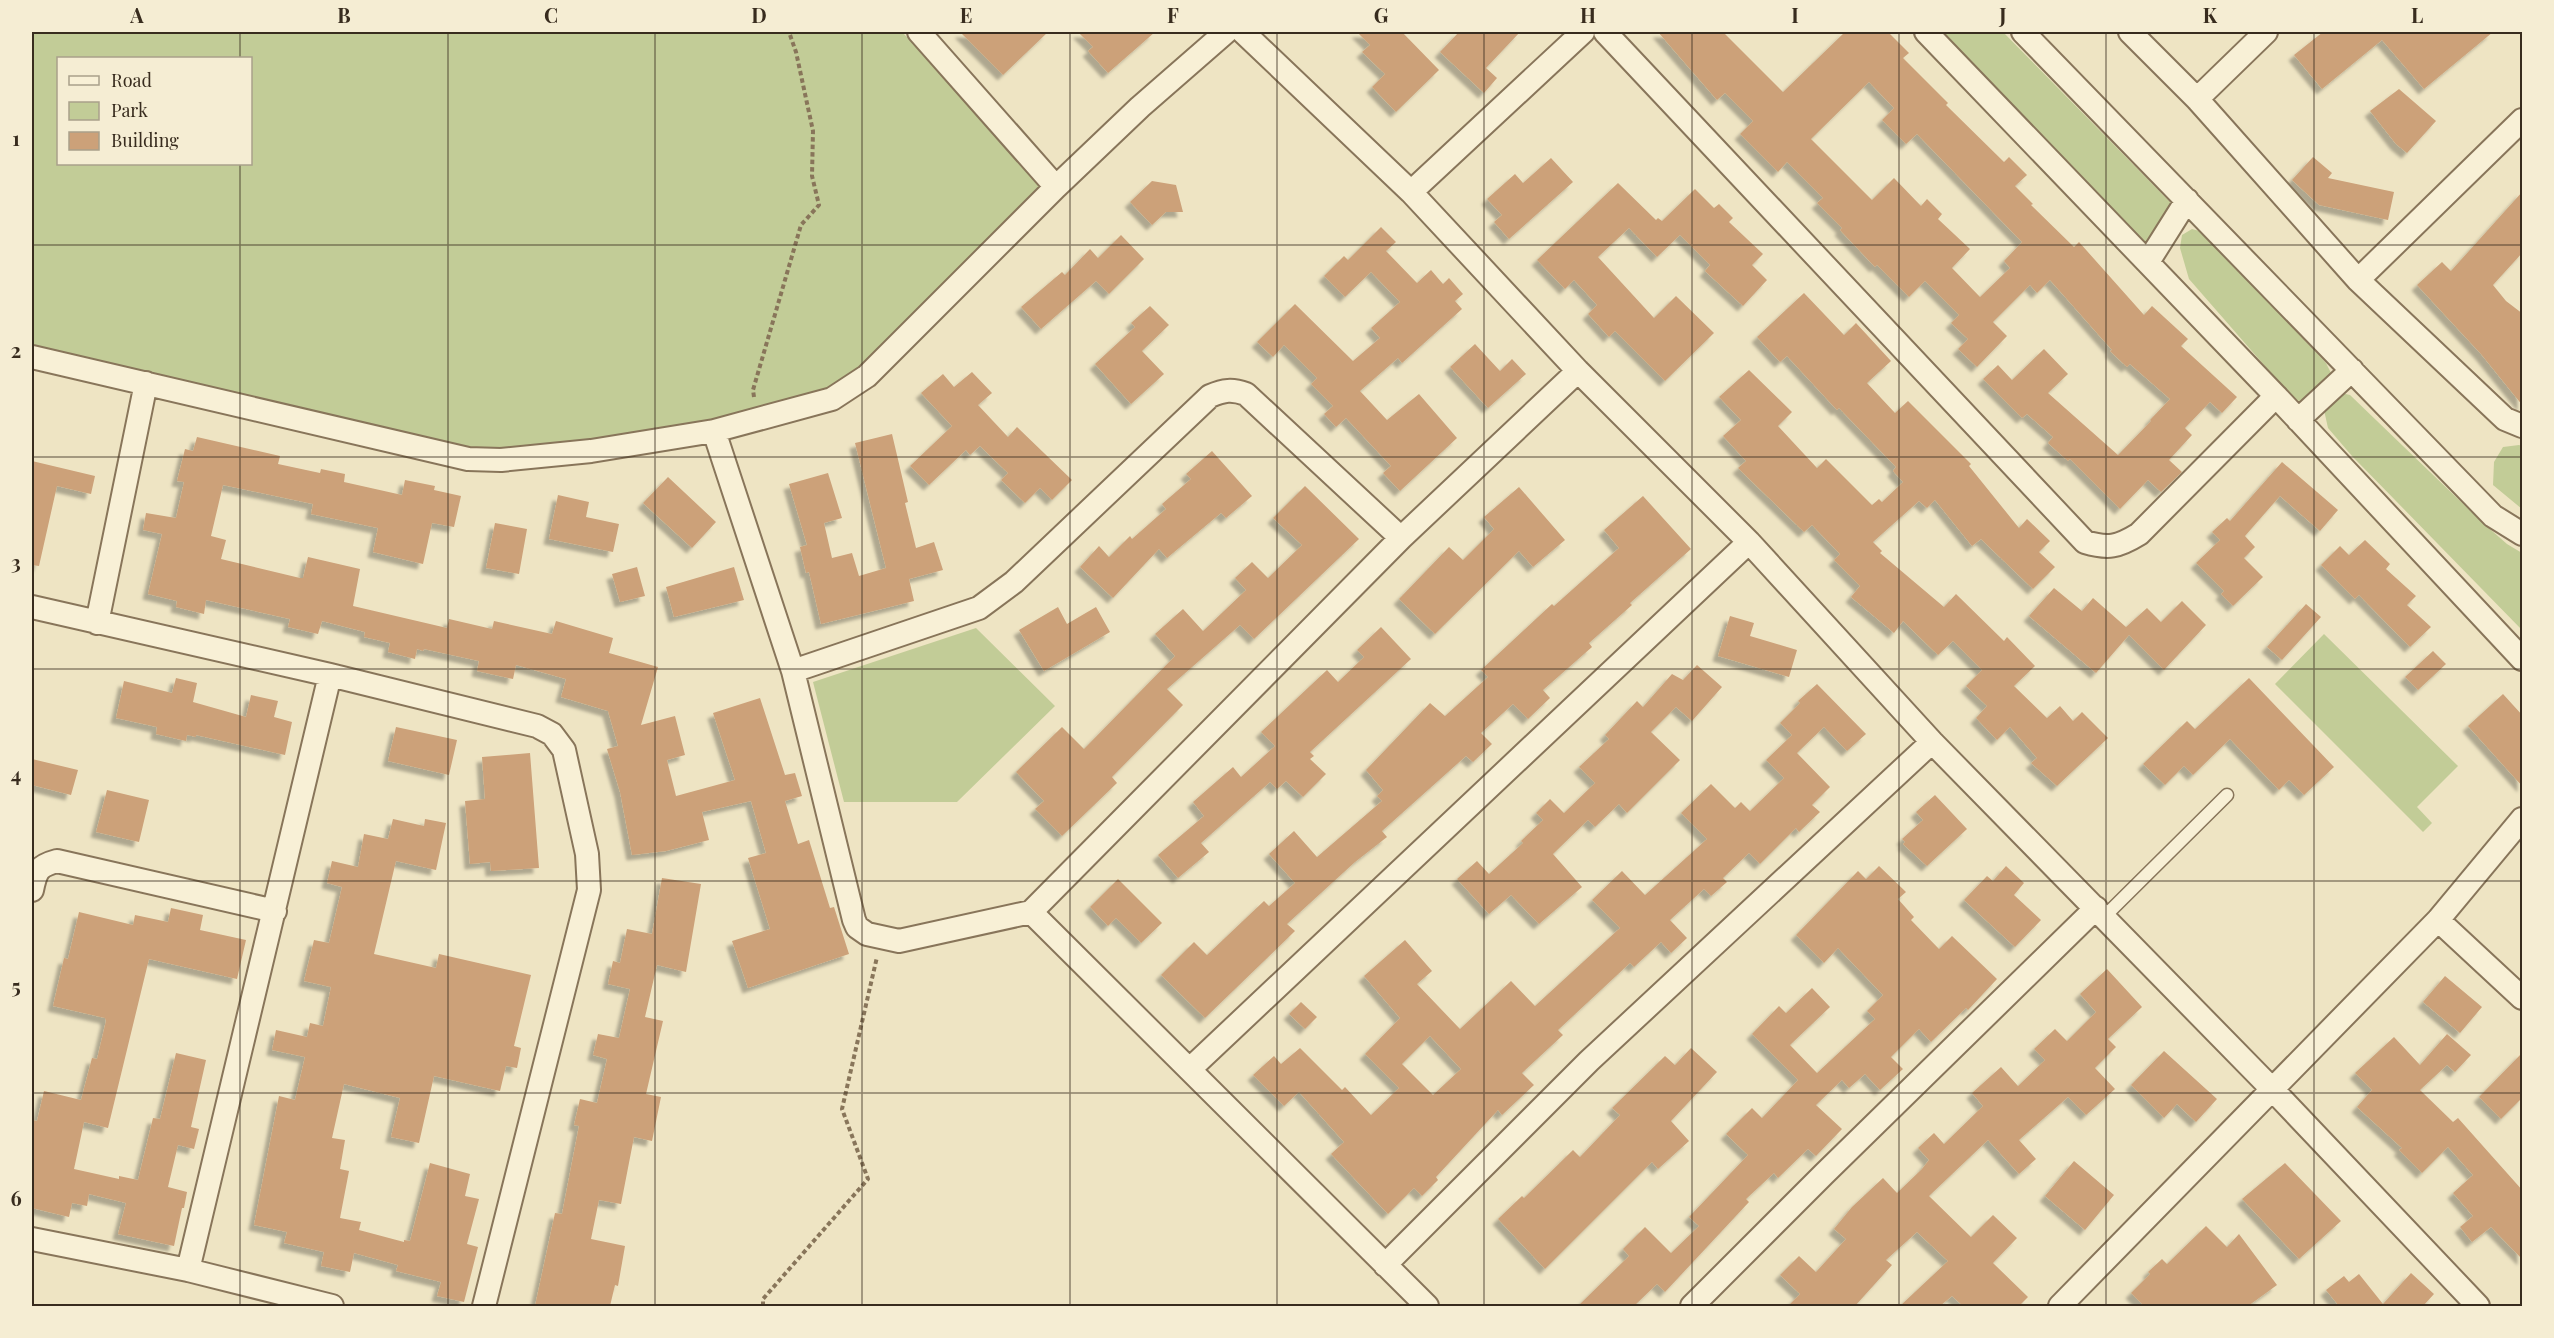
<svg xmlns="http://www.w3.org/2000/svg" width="2554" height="1338" viewBox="0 0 2554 1338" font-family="'Playfair Display',serif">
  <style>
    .green { fill: #c2cc97; fill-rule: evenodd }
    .building { fill: #cca179; fill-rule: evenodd; filter: url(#shadow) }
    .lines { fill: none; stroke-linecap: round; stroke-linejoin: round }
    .lane-casing { stroke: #88755a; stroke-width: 15 }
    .street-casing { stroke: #88755a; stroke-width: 26 }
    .path { stroke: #88755a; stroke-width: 4; stroke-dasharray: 4.5 3; stroke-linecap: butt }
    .lane { stroke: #f8f0d6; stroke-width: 12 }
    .street { stroke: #f8f0d6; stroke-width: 22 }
    .grid { fill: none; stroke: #382c1e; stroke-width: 1.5; stroke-opacity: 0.55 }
    .neatline { fill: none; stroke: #382c1e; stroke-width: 2 }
    .grid-label { font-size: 20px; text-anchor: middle; font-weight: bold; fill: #382c1e }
  </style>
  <defs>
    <filter id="shadow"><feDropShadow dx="-5.5" dy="5.5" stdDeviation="1.5" flood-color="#0004"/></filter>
  </defs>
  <rect width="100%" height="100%" fill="#eee4c3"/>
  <path class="green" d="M32 32H902L1050 186 865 373 829 394 713 426 469 454 32 350ZM58 58H250V164H58Z
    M1942 32H2003L2173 205 2150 247Z
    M2192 229 2203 232 2326 363 2331 373 2330 386 2309 398 2299 401 2291 396 2189 279 2180 248 2182 235Z
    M2337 392 2350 395 2483 523 2507 544 2522 553V630L2352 456 2328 428 2324 410Z
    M2519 445 2522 446V509L2493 485 2494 462 2503 447Z
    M976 628 1055 706 957 802H844L813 682Z
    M2324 634 2458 766 2417 807 2432 823 2423 832 2275 684Z"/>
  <path class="building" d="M960 32H1048L1003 75Z
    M1078 32H1155L1108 73 1088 51 1093 47Z
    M1357 32H1402L1439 70 1396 112 1372 87 1385 74 1362 52 1370 45Z
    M1459 32H1520L1486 68 1497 78 1484 93 1440 52Z
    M1658 32H1723L1783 92 1845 32H1888L1909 53 1903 58 1948 103 1946 105 2004 162 2009 157 2027 175 2015 186 2033 204 2031 205 2074 247 2079 242 2144 315 2152 306 2188 339 2181 346 2237 397 2222 413 2210 402 2185 428 2192 435 2169 460 2182 472 2161 492 2148 480 2120 509 2070 459 2068 461 2048 443 2053 437 2027 414 2022 418 1983 379 1998 365 2012 380 2044 349 2068 374 2048 393 2118 455 2151 421 2150 420 2170 399 2130 364 2127 367 2110 351 2112 350 2050 280 2037 293 2030 285 1993 322 2007 336 1977 367 1958 349 1968 339 1951 323 1959 315 1925 281 1909 297 1877 265 1875 267 1840 230 1842 228 1817 203 1823 198 1787 162 1778 172 1740 134 1753 121 1725 93 1717 100ZM1869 82 1894 108 1882 120 1906 144 1917 134 2022 242 2004 261 2010 268 1980 297 1952 268 1970 249 1938 219 1942 214 1927 199 1921 206 1894 178 1872 200 1811 139Z
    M2323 32H2493L2424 89 2382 40 2322 89 2294 55Z
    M2399 89 2436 121 2407 153 2396 144 2370 111Z
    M2313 157 2332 173 2328 178 2394 192 2388 220 2319 205 2292 180Z
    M1551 158 1573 182 1509 239 1494 222 1502 215 1487 199 1515 174 1523 183Z
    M1152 181 1176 185 1183 212H1166L1152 225 1130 202Z
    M1618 183 1656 220 1658 218 1662 221 1695 189 1714 208 1719 204 1733 218 1729 222 1763 254 1752 265 1767 280 1743 306 1705 271 1710 265 1680 235 1657 257 1629 228 1598 257 1654 318 1676 296 1714 333 1665 381 1615 331 1609 337 1588 314 1597 305 1574 280 1565 289 1537 260Z
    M2523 191V252L2493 285 2506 301 2523 314V406L2481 354 2417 285 2442 262 2451 271Z
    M1381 227 1396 242 1386 251 1417 283 1431 270 1443 284 1449 278 1463 294 1455 301 1462 309 1402 363 1398 358 1360 391 1387 420 1419 394 1457 438 1400 491 1383 473 1391 466 1346 418 1336 427 1324 414 1333 406 1311 384 1317 378 1284 345 1273 357 1257 342 1295 304 1353 361 1380 338 1371 328 1400 302 1371 272 1345 297 1324 276 1344 256 1348 260Z
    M1121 235 1144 259 1109 294 1096 281 1041 329 1021 307 1062 272 1065 275 1090 249 1098 258Z
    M1804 293 1844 335 1856 323 1891 361 1867 383 1895 413 1908 401 1971 464 1969 466 2019 528 2027 519 2050 541 2039 552 2055 567 2033 589 1981 539 1972 546 1935 500 1927 508 1919 501 1873 542 1882 551 1880 553 1944 607 1956 594 2004 641 2007 637 2035 666 2014 686 2047 718 2060 706 2073 721 2082 712 2108 738 2057 786 2031 763 2037 758 2010 727 1997 740 1976 718 1987 706 1966 686 1982 670 1953 641 1938 655 1903 621 1894 633 1851 597 1860 586 1834 560 1840 554 1812 525 1804 532 1738 468 1746 461 1723 436 1741 420 1719 397 1749 370 1792 412 1778 426 1817 468 1826 459 1872 505 1879 499 1882 502 1903 482 1893 471 1896 467 1839 408 1837 410 1787 356 1780 362 1757 337Z
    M1150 306 1169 325 1142 351 1164 374 1131 404 1095 364 1135 327 1131 323Z
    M1475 344 1500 371 1512 359 1526 374 1488 408 1450 367Z
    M972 372 992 393 978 405 1008 437 1017 427 1072 480 1052 500 1040 488 1025 503 1001 480 1008 473 980 446 970 455 966 450 929 485 910 466 952 426 921 393 943 374 954 387Z
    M892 434 908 502 905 503 916 548 934 542 943 570 909 579 914 601 821 624 809 572 806 573 800 547 807 545 789 484 828 473 842 518 824 523 832 558 852 553 859 576 886 568 855 443Z
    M197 437 280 456 278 464 320 473 321 469 345 474 344 482 402 495 405 480 435 486 434 490 461 496 454 527 432 523 423 564 373 552 378 528 311 514 313 504 223 485 211 536 226 540 221 559 300 578H303L308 557 360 569 353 606 447 628 449 619 492 629 494 621 552 634 556 621 613 638 609 653 658 667 641 725 675 716 685 755 667 760 676 796 735 780 713 713 760 698 785 775 795 773 802 796 785 801 798 844 809 840 830 908 834 907 849 954 748 988 732 941 770 929 748 858 766 853 751 801 702 812 709 840 666 851 632 855 620 792 607 749 618 746 608 711 561 697 566 679 516 665 513 679 477 671 479 661 424 649 423 651 417 649 415 659 388 652 390 643 364 637 365 632 322 621 318 634 288 627 290 619 206 600 204 614 176 607 177 601 148 594 162 534 143 530 146 513 176 518 184 482 177 481 185 449 193 451Z
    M1212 451 1252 496 1226 518 1221 513 1167 558 1159 549 1113 598 1080 567 1099 546 1109 557 1130 536 1132 539 1166 509 1162 504 1191 479 1186 474Z
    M32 461 95 476 91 494 57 486 39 566 32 565Z
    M2282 462 2338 510 2320 531 2280 496 2245 536 2255 547 2244 558 2263 577 2233 606 2221 594 2224 591 2196 563 2220 540 2212 532 2227 518 2230 521Z
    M668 477 716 522 692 548 643 503Z
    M1305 486 1359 539 1254 639 1240 625 1167 689 1183 705 1112 777 1117 783 1062 836 1035 809 1044 801 1016 772 1062 727 1084 749 1175 656 1155 634 1183 609 1203 631 1246 590 1235 578 1252 562 1268 578 1302 545 1273 518Z
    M1519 487 1565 540 1533 567 1519 551 1435 634 1399 599 1449 547 1463 560 1494 529 1484 517Z
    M558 495 589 502 586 517 619 524 613 552 549 539Z
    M1643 496 1691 549 1630 603 1632 605 1589 643 1592 647 1543 690 1550 698 1528 719 1513 704 1481 733 1492 744 1473 762 1466 756 1382 831 1387 837 1355 862 1287 924 1295 931 1205 1018 1161 975 1194 942 1207 955 1264 901 1269 906 1295 883 1269 854 1294 831 1317 857 1382 801 1377 796 1383 790 1366 770 1430 703 1445 716 1488 677 1481 670 1552 604 1554 606 1619 548 1604 530Z
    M495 523 527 529 519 574 486 568Z
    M2365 540 2390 564 2386 569 2416 596 2407 605 2431 627 2410 647 2359 595 2355 599 2321 565 2340 546 2349 555Z
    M637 567 645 596 620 602 612 574Z
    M734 567 744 600 674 617 666 587Z
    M2054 588 2082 611 2093 598 2126 627 2147 608 2161 622 2182 601 2206 625 2164 670 2129 635 2096 673 2029 616Z
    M2306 604 2321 617 2282 660 2267 647Z
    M1058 607 1067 624 1096 607 1110 632 1044 671 1019 630Z
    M1730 616 1754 623 1750 636 1797 650 1789 677 1718 656Z
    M1381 627 1411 659 1310 752 1314 756 1310 759 1326 774 1303 797 1286 781 1277 789 1270 782 1201 843 1209 852 1178 878 1158 855 1204 816 1193 802 1233 767 1241 777 1275 746 1261 732 1327 670 1338 682 1364 657 1357 650Z
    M2433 651 2446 664 2418 690 2405 677Z
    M1697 665 1722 687 1692 721 1676 707 1651 732 1680 760 1627 813 1619 804 1595 827 1588 820 1553 854 1582 887 1539 924 1511 895 1489 914 1457 879 1477 861 1489 874 1523 843 1521 841 1543 820 1536 813 1550 799 1564 813 1595 783 1579 767 1609 739 1605 735 1637 701 1643 707 1672 674 1683 680Z
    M176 678 197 683 193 702 246 717 251 695 278 701 274 717 292 722 285 755 196 735V737L187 735 186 741 156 734 157 727 116 718 124 681 172 693Z
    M2249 678 2334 767 2304 795 2289 780 2279 790 2230 739 2193 775 2184 766 2165 785 2143 764 2187 721 2195 729Z
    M1817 684 1866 734 1847 751 1824 727 1797 753 1830 787 1812 805 1820 812 1799 832 1796 828 1760 864 1749 853 1723 878 1727 882 1711 896 1704 889 1670 920 1687 938 1671 953 1661 942 1634 967 1630 963 1558 1030 1563 1035 1522 1073 1534 1085 1502 1115 1498 1110 1436 1177 1438 1180 1422 1196 1414 1188 1388 1214 1331 1154 1344 1142 1299 1092 1284 1106 1253 1075 1274 1056 1281 1064 1300 1048 1342 1090 1345 1087 1371 1115 1399 1088 1365 1054 1400 1018 1364 976 1405 940 1432 971 1417 984 1460 1029 1511 981 1535 1006 1620 928 1592 900 1622 871 1645 895 1707 839 1681 813 1711 784 1735 808 1741 802 1750 811 1784 778 1766 760 1792 735 1780 723 1800 703 1798 701ZM1430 1036 1461 1069 1433 1095 1402 1064Z
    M2503 694 2523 716V787L2468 726Z
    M396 727 457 740 449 775 388 761Z
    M530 753 539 868 491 871 490 862 470 864 465 801 485 799 482 757Z
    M32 759 78 770 71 795 32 785Z
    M107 790 149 800 139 842 96 832Z
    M1935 795 1967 829 1927 866 1903 844 1905 842 1902 839 1923 820 1916 812Z
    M393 819 424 826 425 819 446 823 436 870 396 861 374 954 436 968 439 954 531 975 514 1046 521 1048 517 1068 506 1066 500 1091 434 1076 419 1143 391 1137 400 1098 344 1084 332 1138 345 1140 340 1169 349 1171 340 1218 361 1222 359 1230 404 1242V1240L410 1241 430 1163 470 1174 465 1196 479 1199 467 1244 478 1247 464 1302 437 1296 441 1282 396 1271 398 1265 354 1253 350 1272 321 1266 324 1252 284 1243 287 1232 254 1225 279 1096 295 1100 305 1057 272 1050 276 1030 307 1037 310 1023 323 1026 331 987 304 981 314 940 329 943 342 887 327 883 332 861 358 867 364 834 388 839Z
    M1879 866 1906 892 1898 899 1914 917 1911 920 1939 949 1952 936 1997 979 1968 1010 1966 1008 1931 1042 1919 1029 1891 1057 1903 1069 1880 1090 1865 1074 1849 1088 1842 1080 1816 1105 1842 1129 1816 1156 1808 1149 1778 1178 1774 1173 1746 1199 1749 1202 1665 1292 1657 1284 1634 1306H1578L1629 1256 1623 1249 1645 1227 1671 1253 1699 1226 1689 1217 1748 1155 1726 1134 1752 1108 1762 1118 1798 1080 1752 1034 1779 1006 1786 1013 1812 988 1830 1007 1790 1045 1817 1073 1875 1019 1867 1011 1883 995 1838 948 1824 963 1796 935 1858 871 1866 879Z
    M2006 866 2024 883 2014 895 2041 920 2015 947 1964 900 1987 876 1993 881Z
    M662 878 701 884 686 972 657 965 645 1017 663 1021 646 1094 661 1097 652 1141 634 1137 621 1204 599 1200 591 1239 625 1246 618 1286 615 1285 610 1306H535L555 1213 562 1214 579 1126 574 1125 580 1099 597 1103 607 1059 593 1055 598 1034 619 1038 630 989 608 984 613 961 620 963 627 929 652 934Z
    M1118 879 1162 923 1141 943 1116 918 1108 926 1090 907Z
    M171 908 203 915 200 930 246 940 237 979 149 959 108 1128 84 1122 74 1169 119 1179V1176L138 1180 153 1118 160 1119 176 1053 206 1060 191 1127 199 1129 194 1149 178 1145 168 1187 187 1192 184 1208H182L174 1246 118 1234 126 1203 89 1194 87 1206 72 1203 69 1217 32 1208V1120L37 1121 44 1091 81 1100 92 1058 97 1059 106 1021 105 1018 53 1006 64 958 68 959 79 912 133 925 135 915 168 922Z
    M2107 969 2142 1007 2108 1039 2116 1047 2095 1068 2115 1089 2086 1115 2068 1097 2019 1140 2036 1159 2019 1174 1988 1140 1929 1196 1971 1237 1993 1215 2017 1238 1993 1263 2028 1297 2019 1306H1963L1952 1296 1940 1306H1900L1948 1261 1917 1232 1886 1260 1892 1265 1855 1306H1788L1800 1294 1780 1275 1799 1256 1816 1272 1846 1239 1834 1229 1852 1207 1883 1178 1897 1193 1922 1169 1929 1160 1918 1148 1934 1133 1944 1144 1983 1106 1972 1093 2001 1067 2018 1086 2045 1060 2034 1049 2055 1029 2067 1041 2096 1012 2080 994Z
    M2445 976 2482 1007 2460 1033 2423 1002Z
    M1301 1002 1317 1017 1305 1029 1289 1014Z
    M2447 1034 2471 1055 2455 1072 2447 1065 2420 1090 2453 1122 2458 1118 2523 1191V1260L2491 1227 2472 1242 2460 1227 2473 1216 2453 1193 2473 1175 2448 1147 2422 1173 2399 1150 2402 1148 2357 1107 2372 1090 2355 1073 2394 1037 2420 1065Z
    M1691 1048 1717 1072 1671 1121 1689 1141 1658 1169 1652 1162 1545 1269 1498 1219 1522 1196 1524 1198 1573 1150 1580 1157 1620 1115 1612 1108 1665 1056 1675 1065Z
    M2164 1051 2217 1099 2196 1122 2177 1104 2164 1118 2131 1085Z
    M2523 1052V1097L2501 1119 2479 1097Z
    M2074 1161 2114 1195 2085 1230 2045 1196Z
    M2285 1163 2341 1221 2299 1259 2242 1199Z
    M2206 1226 2227 1247 2239 1234 2277 1285 2248 1306H2144L2131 1293 2150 1274 2148 1272 2162 1259 2167 1264Z
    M2411 1273 2434 1294 2423 1306H2339L2326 1290 2344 1276 2349 1282 2359 1274 2383 1304Z"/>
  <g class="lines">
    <defs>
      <path id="lane" d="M2105 916 2227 795"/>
      <path id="street" d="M919 32 1056 187
        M1243 32 1411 192 1578 371 1749 542 1932 742 2272 1089 2478 1306
        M1605 32 2085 542C2108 549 2118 547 2139 534L2276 396 1926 32
        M2023 32 2493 516 2522 534
        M2130 32 2197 99 2358 280 2505 419 2522 426
        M2197 99 2266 32
        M1411 192 1583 32
        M2148 262 2187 200
        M2358 280 2522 120
        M32 357 468 459 501 460 591 451 714 431 832 399 867 376 1056 187 1140 107 1226 32
        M2276 396 2522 659
        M2298 420 2352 370
        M714 431 793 671 854 920 857 927 867 934 899 941 1031 912 1401 538 1578 371
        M32 607 330 675 537 726 552 734 564 750 587 854 589 890 484 1306
        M97 623 146 383
        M793 671 979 608 1014 582 1210 396C1224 390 1232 389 1246 394L1401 538
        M32 890C36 871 38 866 57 861L275 911
        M1031 912 1427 1306
        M2438 920 2522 998
        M1190 1069 1749 542
        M32 1239 188 1270 332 1306
        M1385 1265 1589 1061 1932 742
        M188 1270 330 675
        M1692 1306 1824 1174 2096 908
        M2060 1306 2438 920 2522 819"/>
    </defs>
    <use href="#lane" class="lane-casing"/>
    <use href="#street" class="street-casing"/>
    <path class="path" d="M754 397 753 390 801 225 819 205 812 176 813 131 796 52 789 32
      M763 1306V1299L868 1179 842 1109 877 957"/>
    <use href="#lane" class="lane"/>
    <use href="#street" class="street"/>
  </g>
  <path class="grid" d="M240 32V58M448 32V1306M655 32V1306M862 32V1306M1070 32V1306M1277 32V1306M1484 32V1306M1692 32V1306M1899 32V1306M2106 32V1306M2314 32V1306M240 164V1306M32 245H2522M32 457H2522M32 669H2522M32 881H2522M32 1093H2522"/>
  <rect width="2554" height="1338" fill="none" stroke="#f5edd3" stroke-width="66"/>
  <rect x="57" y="57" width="195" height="108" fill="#f5edd3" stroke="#a9a08b" stroke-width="1.5"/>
  <rect x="69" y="76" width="30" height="9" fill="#f8f0d6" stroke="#a9a08b" stroke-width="1.5"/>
  <text x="111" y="87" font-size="18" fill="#382c1e">Road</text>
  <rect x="69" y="102" width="30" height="18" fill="#c2cc97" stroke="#a9a08b" stroke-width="1.5"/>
  <text x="111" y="117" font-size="18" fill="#382c1e">Park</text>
  <rect x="69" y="132" width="30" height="18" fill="#cca179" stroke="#a9a08b" stroke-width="1.5"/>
  <text x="111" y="147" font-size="18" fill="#382c1e">Building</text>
  <rect x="33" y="33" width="2488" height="1272" class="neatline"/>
  <g class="grid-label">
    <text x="137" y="23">A</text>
    <text x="344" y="23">B</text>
    <text x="551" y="23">C</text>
    <text x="759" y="23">D</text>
    <text x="966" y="23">E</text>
    <text x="1173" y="23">F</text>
    <text x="1381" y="23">G</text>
    <text x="1588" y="23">H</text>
    <text x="1795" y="23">I</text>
    <text x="2003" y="23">J</text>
    <text x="2210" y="23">K</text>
    <text x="2417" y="23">L</text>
    <text x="16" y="146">1</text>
    <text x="16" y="358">2</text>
    <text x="16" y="570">3</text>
    <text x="16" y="782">4</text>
    <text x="16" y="994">5</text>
    <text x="16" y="1206">6</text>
  </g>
</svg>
